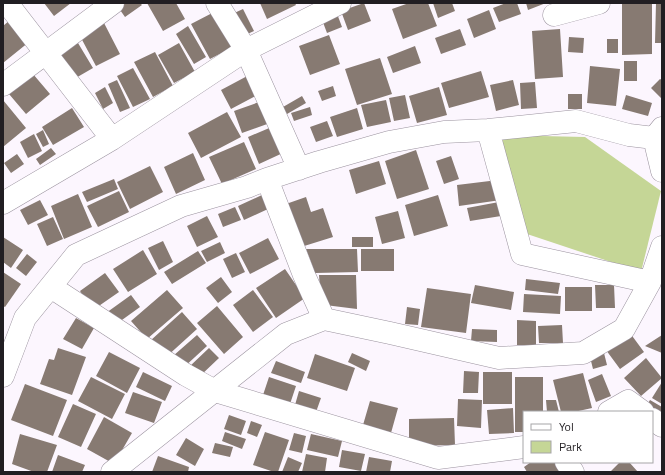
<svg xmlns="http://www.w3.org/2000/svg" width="665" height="475" viewBox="0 0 665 475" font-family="'Titillium Web',sans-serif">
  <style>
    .green { fill: #c5d696 }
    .building { fill: #877a72 }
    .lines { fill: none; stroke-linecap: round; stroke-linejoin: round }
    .minor-casing { stroke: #9b939f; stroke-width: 23 }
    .minor { stroke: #fff; stroke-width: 22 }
  </style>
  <rect width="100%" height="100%" fill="#fcf6fe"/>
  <path class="green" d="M499 135 585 137 661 191 641 272 524 233Z"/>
  <path class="building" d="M44 3H71L54 16Z
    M124 3H140L142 5 125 17 118 7Z
    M147 3H176L185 19 163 31Z
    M260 3H295L296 5 267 19Z
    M364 3 371 21 348 30 341 11Z
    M409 3H428L437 26 403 39 392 9Z
    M433 3H452L455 11 438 18Z
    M506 3H517L521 14 499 22 493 8Z
    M526 3H546L528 10Z
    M656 3H662V43H655Z
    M622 4H652V54L622 55Z
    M243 9 254 31 241 37 230 15Z
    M218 10 237 45 210 59 191 24Z
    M489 10 496 29 474 38 467 19Z
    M336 11 342 27 327 33 321 17Z
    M10 20 29 42 3 63V26Z
    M104 23 120 54 96 66 80 36Z
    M188 26 206 57 194 64 176 34Z
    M460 29 466 45 441 54 435 38Z
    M560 29 563 77 535 79 532 31Z
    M329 35 340 64 310 75 299 46Z
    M569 37 584 38 583 53 568 52Z
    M607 39H618V53H607Z
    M78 43 93 68 74 79 59 54Z
    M179 43 195 72 174 83 158 55Z
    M415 46 421 63 393 73 387 57Z
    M155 52 173 86 153 97 134 62Z
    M380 58 392 94 357 105 345 69Z
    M624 61H637V81H624Z
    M590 66 620 69 616 106 587 103Z
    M133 68 150 99 133 107 117 76Z
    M481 71 489 97 449 108 441 83Z
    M33 74 50 94 26 114 9 94Z
    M251 74 261 93 231 109 221 90Z
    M660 79 662 80V97L661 98 651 88Z
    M117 80 130 108 120 112 108 84Z
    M513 80 519 105 496 111 490 85Z
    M535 82 537 108 521 109 520 83Z
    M333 86 336 96 322 101 318 91Z
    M105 87 113 103 103 109 95 93Z
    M439 87 447 115 417 123 409 96Z
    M568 94H582V109H568Z
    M405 95 410 118 394 121 389 98Z
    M626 95 652 103 648 116 622 109Z
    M302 96 306 103 287 114 283 107Z
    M3 100 26 128 3 147Z
    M386 100 391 122 367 127 361 105Z
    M262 101 270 123 242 133 234 111Z
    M310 107 312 115 294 121 291 113Z
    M72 108 84 127 53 145 42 127Z
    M357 108 363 129 337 137 330 117Z
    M227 112 241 137 201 158 188 133Z
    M327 121 333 136 316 142 310 127Z
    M274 126 285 152 259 164 248 137Z
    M43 130 49 144 43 147 36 134Z
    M34 134 42 151 28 158 20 142Z
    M244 142 256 169 222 184 209 157Z
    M51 148 56 154 40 165 36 159Z
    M416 150 429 189 397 199 385 161Z
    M193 153 205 180 176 194 164 167Z
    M17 154 24 164 11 173 4 163Z
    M451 156 459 179 444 184 436 161Z
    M379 161 386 184 356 194 349 170Z
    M150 166 163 192 130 209 117 182Z
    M114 179 118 189 87 202 82 192Z
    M498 180 501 200 459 206 457 185Z
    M119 191 129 212 98 227 87 206Z
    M78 194 92 227 64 239 51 206Z
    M262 195 268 209 244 220 238 206Z
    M438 195 448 226 414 236 405 205Z
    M306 197 311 212 323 208 333 237 301 247 286 204Z
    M40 200 48 215 28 225 20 210Z
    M499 202 501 216 470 221 467 208Z
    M235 207 241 220 223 227 218 214Z
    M398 211 405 238 382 244 375 217Z
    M207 216 218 237 197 247 187 226Z
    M53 217 63 239 47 246 37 224Z
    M3 237 23 250 11 268 3 262Z
    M352 237H373V247H352Z
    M268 238 279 259 250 274 239 253Z
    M163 241 173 262 159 270 148 248Z
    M220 242 225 253 207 262 201 251Z
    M306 249H357L358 272 315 273Z
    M361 249H394V271H361Z
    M143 250 157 274 128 292 113 269Z
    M198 251 206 263 172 284 164 272Z
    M236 253 245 272 232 278 223 259Z
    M27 254 37 262 26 276 16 268Z
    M285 269 305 298 276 318 256 288Z
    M3 272 21 284 5 307 3 306Z
    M105 273 119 292 93 310 80 291Z
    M319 275H356L357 309 325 305 320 290Z
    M221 277 232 292 218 303 206 288Z
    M526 279 560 283 558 294 525 290Z
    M475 285 514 292 511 310 471 303Z
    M595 285H614L615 308H596Z
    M565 287H592V311H565Z
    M427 288 471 294 466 333 421 327Z
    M167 290 183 308 147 339 131 321Z
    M253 290 273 317 253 332 233 305Z
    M524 294 561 296 560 314 523 312Z
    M131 295 140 307 115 325 106 313Z
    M217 306 243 337 224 354 197 323Z
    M407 307 420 309 418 325 405 324Z
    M182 312 197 329 165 358 150 341Z
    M76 318 94 328 82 349 63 339Z
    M517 320 536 321V345H517Z
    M562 325 563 343H539L538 326Z
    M472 329 497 330V342L471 341Z
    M630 333 644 352 620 369 606 350Z
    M197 335 207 346 183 368 173 356Z
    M662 335V353L645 346Z
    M58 348 86 357 72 395 40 384 49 359 54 360Z
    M209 348 219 358 199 377 189 367Z
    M109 352 140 368 127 393 96 376Z
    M352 353 370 361 366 371 348 362Z
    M604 353 607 365 593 369 590 357Z
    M315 354 355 368 347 391 307 378Z
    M646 358 662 378 641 396 624 378Z
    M276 361 305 372 301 383 271 373Z
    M464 371 479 372 478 393H463Z
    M143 372 172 386 165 401 136 387Z
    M483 372H512V404H483Z
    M583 373 592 408 574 412H561L553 380Z
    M602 374 611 396 596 402 588 380Z
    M91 377 125 394 112 419 78 401Z
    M269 377 296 386 288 410 261 401Z
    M515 377H543V412H524V432H515Z
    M662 382V404L652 398Z
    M25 384 67 400 53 436 11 420Z
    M299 391 321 398 316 412 295 405Z
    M133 392 162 402 154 423 125 413Z
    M458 399 482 400 481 428 457 426Z
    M546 400H556L559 412H547Z
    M650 400 662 407V418L645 408Z
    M370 401 398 408 391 433 363 425Z
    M73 404 96 414 81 447 58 437Z
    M513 408 514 433 489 434 487 410Z
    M229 415 246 421 241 435 224 429Z
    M104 417 132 433 114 464 87 449Z
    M454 418 455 445 409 446V419Z
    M251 421 262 425 257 437 247 433Z
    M225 432 246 439 242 449 222 441Z
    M265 432 289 440 278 472H274L253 465Z
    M294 433 306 436 302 453 289 450Z
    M20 434 57 445 47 472H34L12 464Z
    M311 434 342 441 338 457 307 450Z
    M186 438 204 449 195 466 176 455Z
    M215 443 233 447 230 457 212 453Z
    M342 450 365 454 361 471 339 467Z
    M306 454 327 458 325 472H302Z
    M58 455 85 465 82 472H52Z
    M158 456 189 467 188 472H152Z
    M288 457 302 463 298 472H282Z
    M369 457 392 461 390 472H366Z
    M531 462H558L565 472H527L524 467Z
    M620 462H629L638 472H610Z"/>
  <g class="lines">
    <defs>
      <path id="minor" d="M7 3 112 139
        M217 3 246 50 299 169
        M554 15 599 3
        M3 85 113 3
        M662 128 654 138 662 171
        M488 130 522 254 650 282
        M267 179 304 275 324 319
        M3 203 112 139 246 50 340 3
        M51 287 186 375 215 391 438 458 524 447
        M3 376 25 318 76 255 181 206 247 187 267 179 319 162 389 142 444 132 488 130 576 121 629 135 654 138
        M609 412 628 401 643 412
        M652 419 662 426
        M566 462 573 472
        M112 472 286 334 324 319 390 333 499 358 583 353 624 329 650 282 662 247"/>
    </defs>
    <use href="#minor" class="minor-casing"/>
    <use href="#minor" class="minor"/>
  </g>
  <rect width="665" height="475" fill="none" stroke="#211e22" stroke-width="8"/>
  <rect x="523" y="411" width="130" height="52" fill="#ffffff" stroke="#a6a5a7"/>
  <rect x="531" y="424" width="20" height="6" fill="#ffffff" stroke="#a6a5a7"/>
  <text x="559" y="431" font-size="12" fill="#211e22">Yol</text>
  <rect x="531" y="441" width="20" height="12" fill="#c5d696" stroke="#a6a5a7"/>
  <text x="559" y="451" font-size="12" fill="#211e22">Park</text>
</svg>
